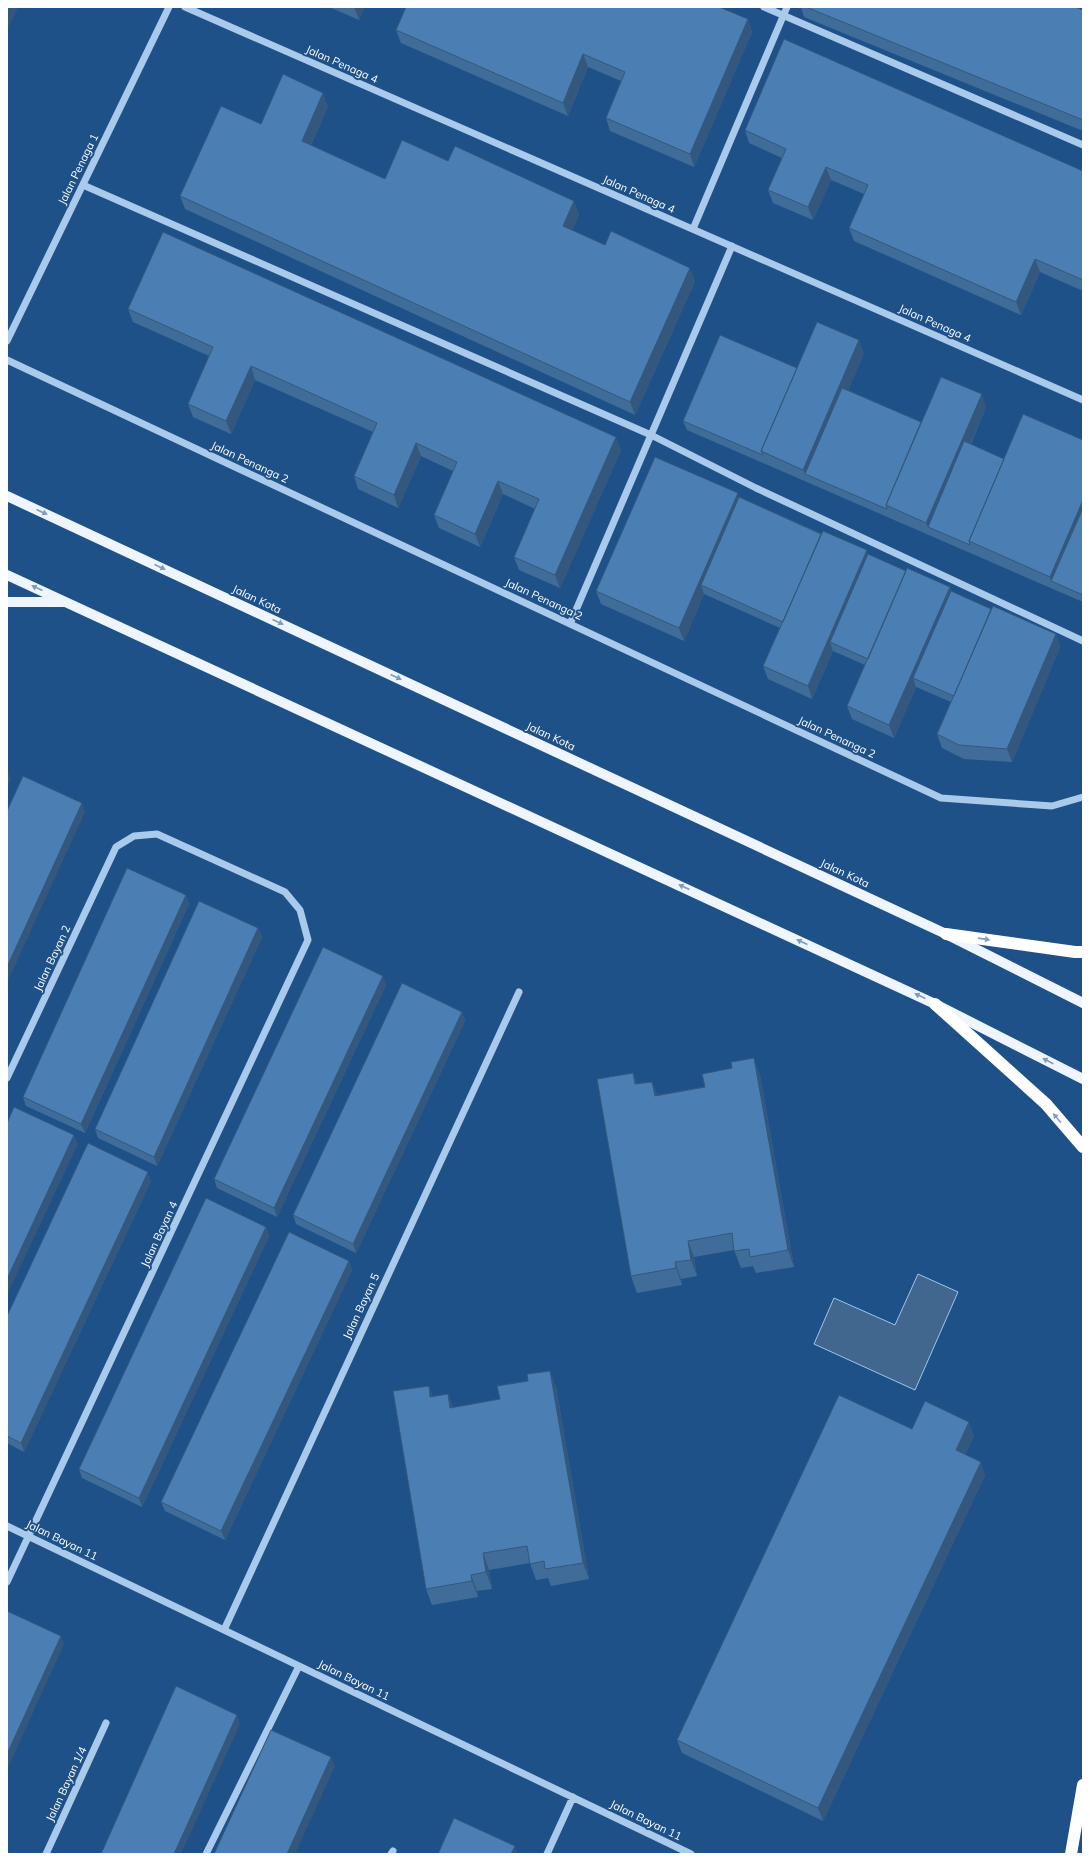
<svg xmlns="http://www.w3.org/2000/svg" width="1090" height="1861" viewBox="0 0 1090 1861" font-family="Mulish,sans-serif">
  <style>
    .water { fill: #42678f; stroke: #9dc5ed }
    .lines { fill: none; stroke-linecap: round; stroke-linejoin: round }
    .minor { stroke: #aacaeb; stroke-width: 7 }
    .major { stroke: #eff5fe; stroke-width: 10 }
    .highway { stroke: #fff; stroke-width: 12 }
    .wall { fill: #406c9a }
    .shaded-wall { fill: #34587d }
    .building { fill: #4b7eb3; stroke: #34587d }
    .oneway { fill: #7d9bbe }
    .oneway2 { fill: #849fbe }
    .labels { text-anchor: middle; stroke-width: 4; stroke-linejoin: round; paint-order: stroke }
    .street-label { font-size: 11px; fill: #fff; stroke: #1f5189 }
  </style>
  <rect width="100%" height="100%" fill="#1f5189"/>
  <path class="water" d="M918 1274 958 1292 915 1390 814 1344 834 1298 895 1325Z"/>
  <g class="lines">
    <path class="minor" d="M185 7 1083 400
      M764 7 1083 145
      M83 185 651 435 756 488 1083 641
      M693 229 787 7
      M7 341 169 7
      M7 360 941 798 1052 806 1083 797
      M570 624 732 246
      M7 1078 116 847 134 836 157 834 285 892 300 910 308 940 7 1582
      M7 1526 691 1854
      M224 1630 519 992
      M46 1854 106 1723
      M206 1854 299 1666
      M391 1854 393 1851
      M547 1854 573 1797"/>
    <path class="major" d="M7 496 946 934 1083 1003
      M7 575 935 1004 1083 1079
      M7 602H63"/>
    <path class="highway" d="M946 934 1075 952H1083
      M935 1004 1046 1104 1083 1147
      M1071 1854 1083 1785"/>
  </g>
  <path class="wall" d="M329 7H364L359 20Z
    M801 7 1083 10V131L804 17Z
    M748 19 752 32 694 167 610 131 606 118 621 81 588 67 568 116 401 43 396 30Z
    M328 106 311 145 385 179 448 161 579 214 572 230 605 245 695 281 635 415 185 209 180 196 261 124Z
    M745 130 1083 171V291L1040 272 1021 315 854 241 849 228 864 194 831 180 813 220 773 203 768 190 782 158 749 143Z
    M128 309 621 450 560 588 519 570 514 557 535 509 503 494 480 547 439 528 434 515 453 471 421 456 398 508 358 489 354 476 373 432 255 380 231 434 193 417 188 404 209 356 133 322Z
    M864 354 848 390 921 422 986 407 971 444 1004 459 1083 440V602L687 430 683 421 797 368Z
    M739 497 906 571 950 587 951 591 991 609 1056 634 1060 647 1012 762 964 759 942 748 937 734 951 702 916 687 894 738 852 719 847 706 865 665 833 651 812 699 768 679 763 666 780 628 704 594 684 641 601 604 596 591Z
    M186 895 189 904 85 1133 26 1106 23 1097Z
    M258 928 262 937 157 1166 98 1138 95 1129Z
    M386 985 277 1217 217 1188 214 1179Z
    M462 1012 465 1021 356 1253 296 1224 293 1215Z
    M633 1073 637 1084 652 1082 657 1095 705 1087 760 1075 794 1267 756 1273 753 1266 741 1268 734 1250 694 1257 697 1276 681 1279 682 1285 637 1293 631 1276Z
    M151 1181 24 1452 7 1443V1316Z
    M266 1227 269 1236 142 1507 82 1478 79 1469Z
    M349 1261 352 1270 225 1540 165 1511 161 1502Z
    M429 1386 433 1397 448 1394 453 1408 500 1399 556 1387 589 1579 551 1586 548 1578 536 1580 530 1563 489 1570 492 1589 477 1591 478 1597 432 1605 426 1589Z
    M912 1429 974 1435 965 1455 985 1475 823 1821 682 1753 677 1740Z"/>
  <path class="shaded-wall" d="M7 7H18L7 30Z
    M354 7H364L359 20Z
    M748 19 752 32 694 167 690 154Z
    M583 54 588 67 568 116 563 103Z
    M323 93 328 106 307 154 302 141Z
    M826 167 831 180 813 220 808 207Z
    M574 201 579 214 568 239 563 226Z
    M1035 259 1040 272 1021 315 1016 302Z
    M690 268 695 281 635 415 630 402Z
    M859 340 864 354 811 476 805 474 803 470Z
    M251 366 255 380 231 434 226 421Z
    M982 394 986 407 934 530 928 527 926 523Z
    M616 437 621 450 560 588 555 575Z
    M416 443 421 456 398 508 394 495Z
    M498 481 503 494 480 547 475 534Z
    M738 493 742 506 701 585 704 594 684 641 679 628Z
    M1083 500V524L1051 581 1050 577Z
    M867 550 871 563 830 642 833 651 812 699 808 686Z
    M950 587 954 600 913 678 916 687 894 738 889 725Z
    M1056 634 1060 647 1012 762 1007 749Z
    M8 770 11 779 7 788V772Z
    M82 803 85 812 7 983V967Z
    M186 895 189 904 85 1133 81 1124Z
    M258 928 262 937 157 1166 154 1157Z
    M383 976 386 985 277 1217 274 1208Z
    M462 1012 465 1021 356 1253 353 1244Z
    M754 1058 760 1075 794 1267 788 1250Z
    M633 1073 639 1090 635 1084Z
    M652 1082 658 1098 655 1096Z
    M74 1135 78 1144 7 1295V1279Z
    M148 1172 151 1181 24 1452 21 1443Z
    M266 1227 269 1236 142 1507 139 1498Z
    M688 1241 694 1257 697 1276 691 1260Z
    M349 1261 352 1270 225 1540 221 1531Z
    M675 1262 681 1279 682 1285 676 1268Z
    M550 1371 556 1387 589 1579 583 1563Z
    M429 1386 435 1402 430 1397Z
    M448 1394 454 1410 450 1408Z
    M969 1422 974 1435 961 1463 956 1450Z
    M981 1462 985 1475 823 1821 818 1808Z
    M483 1553 489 1570 492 1589 486 1572Z
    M471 1575 477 1591 478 1597 472 1581Z
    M61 1636 64 1644 7 1770V1754Z
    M237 1715 240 1724 181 1854H174Z
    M331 1757 335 1766 295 1854H287Z
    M515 1846 518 1854H511Z"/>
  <path class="building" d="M406 7H719L748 19 690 154 606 118 625 72 583 54 563 103 396 30Z
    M806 7H1075L1083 10V120Z
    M784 39 1083 171V280L1035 259 1016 302 849 228 868 185 826 167 808 207 768 190 786 149 745 130Z
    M283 74 323 93 302 141 385 179 402 140 448 161 455 146 574 201 563 226 605 245 611 231 690 268 630 402 180 196 221 106 261 124Z
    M163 232 616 437 555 575 514 557 539 499 498 481 475 534 434 515 457 462 416 443 394 495 354 476 377 423 251 366 226 421 188 404 213 347 128 309Z
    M817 322 859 340 803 470 761 451Z
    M720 335 797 368 761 451 763 455 683 421Z
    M941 377 982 394 926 523 886 505Z
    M842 388 921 422 886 505 887 509 805 474Z
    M1023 414 1083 440V500L1050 577 969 541Z
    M964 441 1004 459 969 541 970 545 928 527Z
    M655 457 738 493 679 628 596 591Z
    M739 497 821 534 783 622 701 585Z
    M1083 508V595L1051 581Z
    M823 531 867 550 808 686 763 666Z
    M868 554 906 571 868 659 830 642Z
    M907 568 950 587 889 725 847 706Z
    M951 591 991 609 954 696 913 678Z
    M993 606 1056 634 1007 749 959 745 937 734Z
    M23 776 82 803 7 967V811Z
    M127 868 186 895 81 1124 23 1097Z
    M199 901 258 928 154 1157 95 1129Z
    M323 947 383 976 274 1208 214 1179Z
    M402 983 462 1012 353 1244 293 1215Z
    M754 1058 788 1250 750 1257 749 1249 734 1251 732 1233 688 1241 691 1260 675 1262 676 1268 631 1276 597 1079 633 1073 635 1084 652 1082 655 1096 705 1087 702 1074 732 1068 731 1062Z
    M14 1107 74 1135 7 1279V1123Z
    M88 1143 148 1172 21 1443 7 1436V1316Z
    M206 1198 266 1227 139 1498 79 1469Z
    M289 1232 349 1261 221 1531 161 1502Z
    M550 1371 583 1563 545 1569 544 1561 530 1564 527 1546 483 1553 486 1572 471 1575 472 1581 426 1589 393 1391 429 1386 430 1397 448 1394 450 1408 500 1399 497 1386 528 1381 527 1374Z
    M839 1395 912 1429 925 1401 969 1422 956 1450 981 1462 818 1808 677 1740Z
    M7 1611 61 1636 7 1754Z
    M176 1686 237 1715 174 1854H101Z
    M271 1730 331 1757 287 1854H214Z
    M454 1818 515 1846 511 1854H438Z"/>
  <defs><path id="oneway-solid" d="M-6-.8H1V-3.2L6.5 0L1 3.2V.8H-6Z"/></defs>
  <g class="oneway">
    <use href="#oneway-solid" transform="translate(42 512) rotate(25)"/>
    <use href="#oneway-solid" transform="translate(160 567) rotate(25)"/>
    <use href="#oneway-solid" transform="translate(37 588) rotate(-155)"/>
    <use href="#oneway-solid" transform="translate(278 622) rotate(25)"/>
    <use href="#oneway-solid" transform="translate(396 677) rotate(25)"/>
    <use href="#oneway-solid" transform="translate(684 887) rotate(-155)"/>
    <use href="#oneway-solid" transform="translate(802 942) rotate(-155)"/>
    <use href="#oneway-solid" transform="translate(920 996) rotate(-155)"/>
    <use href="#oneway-solid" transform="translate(1048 1061) rotate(-153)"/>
  </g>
  <g class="oneway2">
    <use href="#oneway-solid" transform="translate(984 939) rotate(8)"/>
    <use href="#oneway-solid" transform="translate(1057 1118) rotate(-131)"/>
  </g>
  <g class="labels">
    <g class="street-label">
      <text transform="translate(342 64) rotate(24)" y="4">Jalan Penaga 4</text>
      <text transform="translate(78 169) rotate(-64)" y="4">Jalan Penaga 1</text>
      <text transform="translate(639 194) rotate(24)" y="4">Jalan Penaga 4</text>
      <text transform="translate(935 323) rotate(24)" y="4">Jalan Penaga 4</text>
      <text transform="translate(250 462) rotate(25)" y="4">Jalan Penanga 2</text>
      <text transform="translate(257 599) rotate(25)" y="4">Jalan Kota</text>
      <text transform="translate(544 599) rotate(25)" y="4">Jalan Penanga 2</text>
      <text transform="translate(551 736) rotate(25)" y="4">Jalan Kota</text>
      <text transform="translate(837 737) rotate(25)" y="4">Jalan Penanga 2</text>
      <text transform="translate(845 873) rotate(25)" y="4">Jalan Kota</text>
      <text transform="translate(52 958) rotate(-65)" y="4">Jalan Bayan 2</text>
      <text transform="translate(159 1234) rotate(-65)" y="4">Jalan Bayan 4</text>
      <text transform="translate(361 1306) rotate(-65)" y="4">Jalan Bayan 5</text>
      <text transform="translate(62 1540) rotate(26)" y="4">Jalan Bayan 11</text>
      <text transform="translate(354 1680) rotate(26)" y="4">Jalan Bayan 11</text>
      <text transform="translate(66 1784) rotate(-65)" y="4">Jalan Bayan 1/4</text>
      <text transform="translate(646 1820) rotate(26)" y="4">Jalan Bayan 11</text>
    </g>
  </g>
  <rect width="1090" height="1861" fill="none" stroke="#ffffff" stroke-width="16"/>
</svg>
